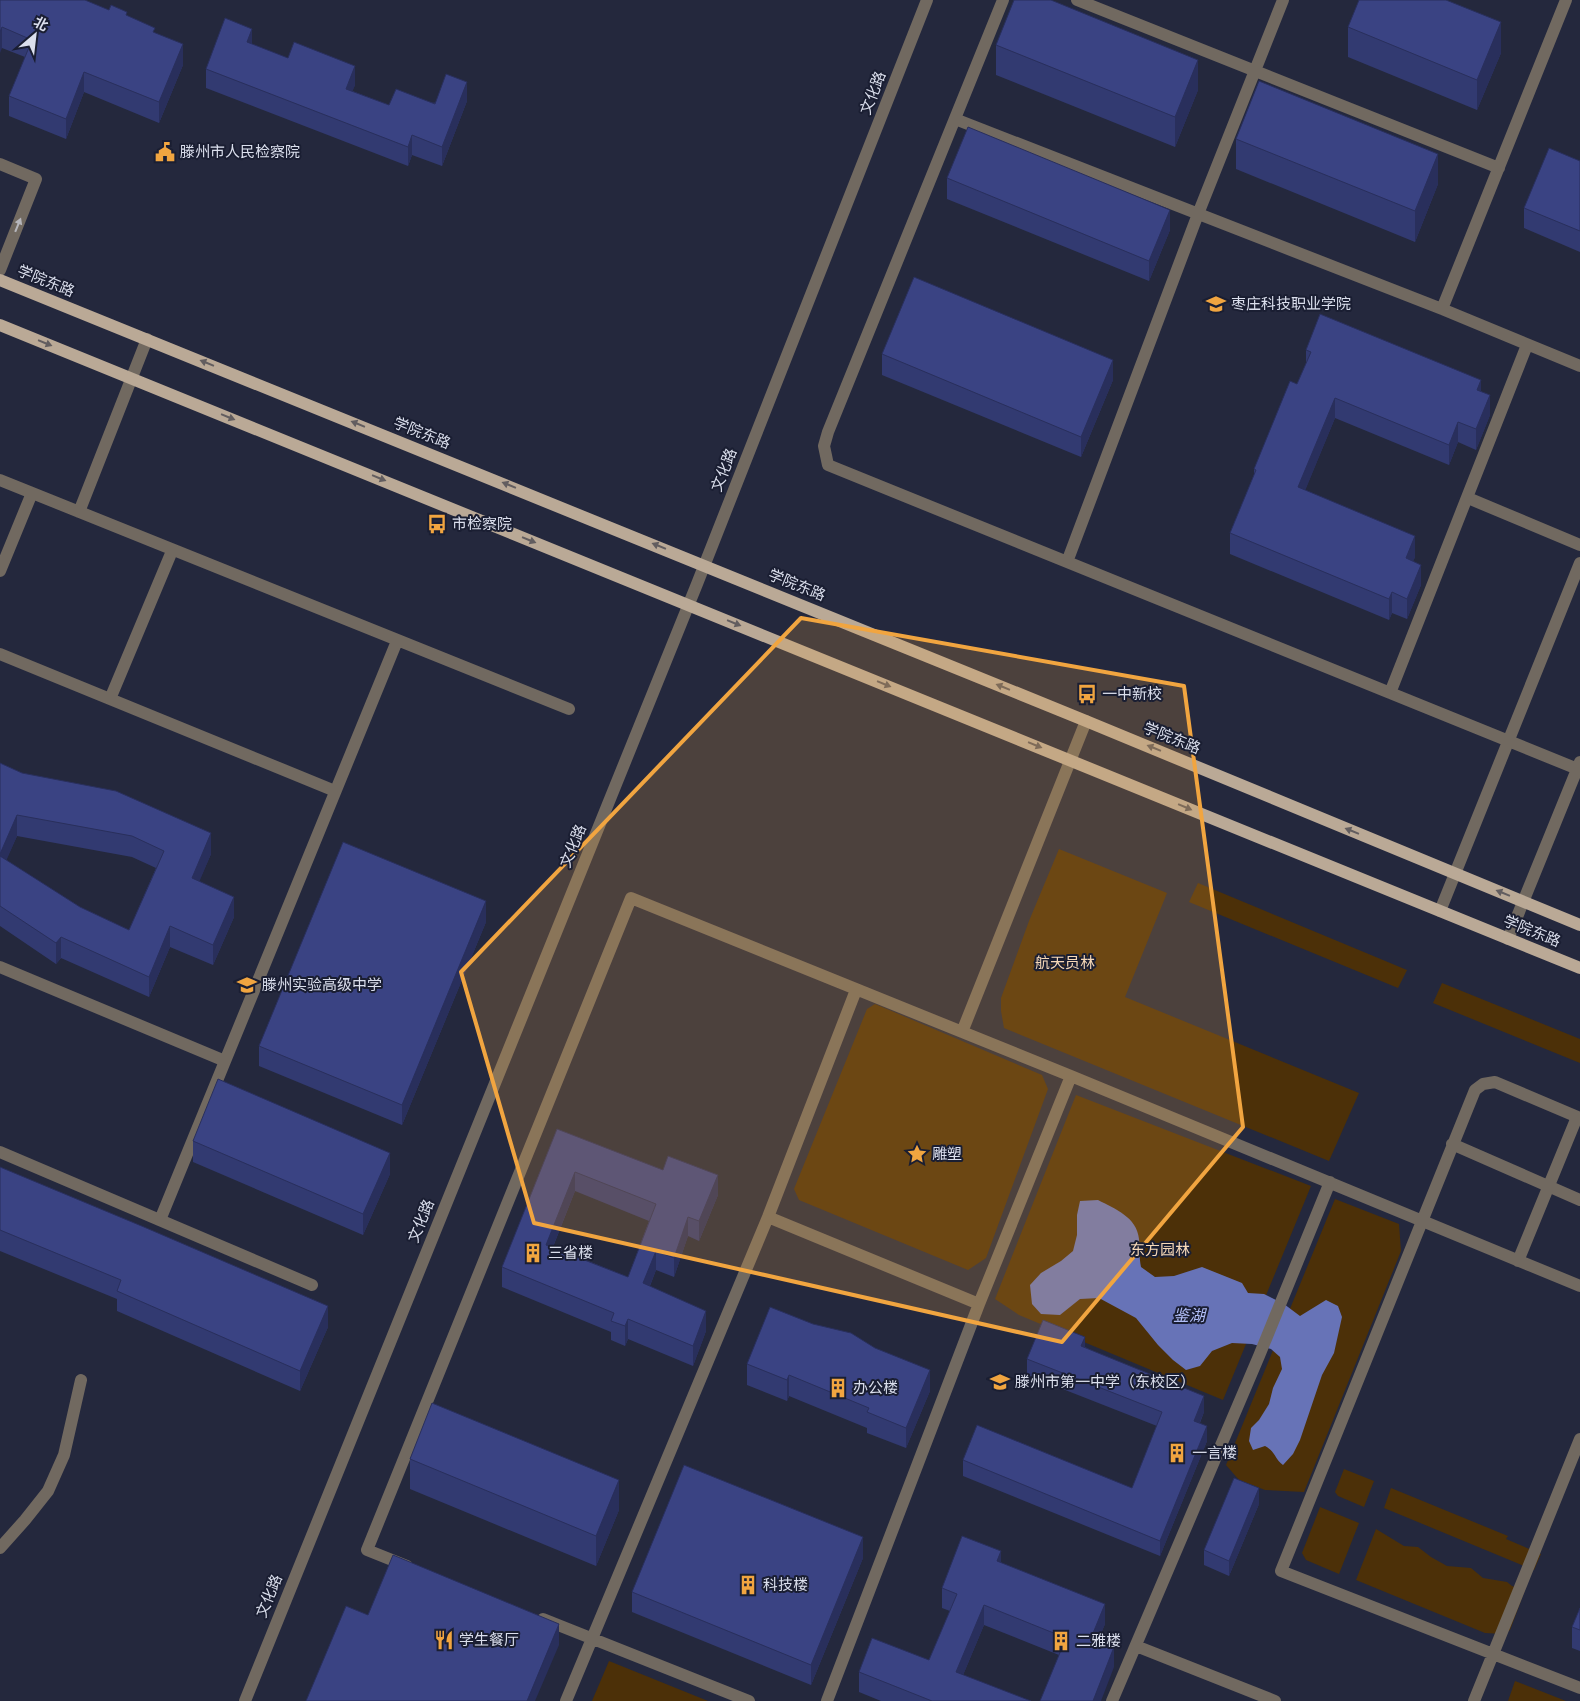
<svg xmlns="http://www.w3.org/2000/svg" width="1580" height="1701" viewBox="0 0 1580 1701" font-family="Montserrat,'Noto Sans SC',sans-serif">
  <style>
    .green { fill: #4c3008 }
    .water { fill: #6773b7 }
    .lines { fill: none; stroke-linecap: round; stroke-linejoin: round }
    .minor { stroke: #716960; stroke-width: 12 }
    .major { stroke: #baa996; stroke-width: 12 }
    .wall { fill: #323a71; fill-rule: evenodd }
    .shaded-wall { fill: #292f5c }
    .building { fill: #3a4383; stroke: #292f5c; fill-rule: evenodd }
    .oneway { fill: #b6b6bc }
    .oneway2 { fill: #625d5f }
    .marked { fill: #f1a540; fill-opacity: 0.2; stroke: #f1a540; stroke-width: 4; stroke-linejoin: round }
    .labels { text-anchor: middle; stroke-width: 4; stroke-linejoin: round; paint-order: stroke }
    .street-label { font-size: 15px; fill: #dbdfed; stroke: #1a1e32 }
    .poi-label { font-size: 15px; fill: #dbdfed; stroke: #1a1e32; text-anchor: start }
    .park-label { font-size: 15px; fill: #f7d9b8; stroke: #1a1e32 }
    .water-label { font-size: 16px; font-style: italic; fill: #b1bef7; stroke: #1a1e32 }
  </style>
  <rect width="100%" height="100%" fill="#24283d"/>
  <path class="green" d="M1059 849 1167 893 1125 997 1359 1093 1329 1161 1004 1028 1001 1011V998L1029 921Z
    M1198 883 1407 970 1398 988 1189 902Z
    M1442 983 1580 1039V1063L1433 1003Z
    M875 1004 1042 1075 1048 1089 986 1258 968 1270 799 1200 794 1189 867 1009Z
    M1076 1095 1311 1186 1223 1400 1019 1315 995 1299Z
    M1335 1199 1399 1224 1401 1251 1304 1492 1265 1490 1239 1480 1226 1465Z
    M1344 1469 1374 1481 1364 1507 1338 1496 1335 1492Z
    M1391 1488 1508 1536 1506 1539 1541 1554 1534 1570 1384 1508Z
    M1320 1507 1359 1523 1339 1574 1306 1560 1302 1553Z
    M1376 1529 1404 1546 1418 1547 1431 1557 1447 1566 1471 1568 1483 1578 1507 1582 1512 1586 1525 1590 1510 1630 1504 1634 1485 1633 1356 1580Z
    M609 1661 708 1701H592Z
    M1515 1681 1566 1701H1508Z"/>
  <path class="water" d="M1098 1200C1115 1209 1137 1217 1139 1239 1140 1249 1139 1257 1141 1267L1155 1277 1174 1276 1202 1267 1242 1283 1248 1293 1264 1294 1284 1304 1300 1316 1326 1300 1338 1306 1342 1317 1334 1353 1322 1375 1300 1440 1293 1454 1283 1465C1274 1458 1276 1452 1265 1446L1253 1450 1249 1441 1251 1428 1259 1420 1269 1404 1273 1388 1282 1369 1280 1357 1271 1349 1252 1344 1232 1343 1212 1351 1200 1366 1186 1370 1173 1360 1158 1345 1136 1318 1099 1298 1080 1299 1060 1315 1041 1314 1032 1304 1030 1285 1041 1273 1061 1261 1073 1251 1077 1235V1215L1080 1201Z"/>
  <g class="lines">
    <path class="minor" d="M1003 0 828 432 824 446 828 465 1580 770
      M1077 0 1499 168
      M955 119 1442 309 1580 366
      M0 164 36 179 0 270
      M1442 309 1566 0
      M0 480 569 709
      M1468 498 1580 545
      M79 512 147 339
      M1067 562 1198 214 1283 0
      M0 571 32 493
      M0 654 335 791
      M1390 693 1527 345
      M110 699 172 551
      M1440 911 1580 563
      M1508 939 1580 762
      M0 967 225 1061
      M962 1032 1086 721
      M1580 1118 1495 1082 1483 1084 1475 1090 1281 1571 1580 1688
      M1452 1144 1580 1200
      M0 1152 312 1285
      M768 1217 979 1304
      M160 1220 397 641
      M1518 1261 1577 1117
      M0 1548 25 1520 48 1491 64 1455 81 1380
      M407 1566 367 1550 631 898 1071 1076 1580 1286
      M543 1619 749 1701
      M1136 1646 1275 1701
      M245 1701 697 584 927 0
      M566 1701 768 1217 856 990
      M827 1701 979 1304 1071 1076
      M1112 1701 1259 1356 1330 1182
      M1474 1701 1580 1439"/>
    <path class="major" d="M0 280 1086 721 1580 925
      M0 325 1580 968"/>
  </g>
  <path class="wall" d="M0 0 109 10 127 16 155 33 183 65 159 123 84 92 66 139 9 116V96L25 57 2 48Z
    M1348 27 1501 53 1477 110 1348 57Z
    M252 44 355 85 352 91 389 105 467 101 442 166 412 155 408 166 206 88V69Z
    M996 45 1198 90 1175 147 996 75Z
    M1236 139 1438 184 1415 242 1236 169Z
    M1580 161V252L1524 228V208Z
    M947 178 1170 230 1149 281 947 199Z
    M1306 350 1481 391 1490 415 1476 450 1458 442 1449 465 1335 418 1305 490 1415 557 1413 561 1421 585 1407 619 1392 613 1389 620 1230 554V533L1254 475V469L1297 384 1306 364Z
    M882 354 1113 380 1081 457 882 375Z
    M0 763 22 773 211 854 199 881 234 917 213 965 170 947 149 997 61 958 56 964 0 926ZM17 836 132 857 156 868 129 930 80 907 6 860Z
    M486 922 402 1125 259 1066V1046Z
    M557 1129 718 1195 699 1241 688 1236 674 1277 656 1270 650 1286 706 1331 693 1366 628 1339 625 1346 611 1340V1332L502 1287V1267ZM575 1191 649 1221 628 1277 553 1247Z
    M193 1141 390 1174 363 1235 193 1162Z
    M0 1167 328 1327 300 1391 117 1311V1299L0 1251Z
    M1085 1347 1204 1412 1200 1423 1207 1441 1160 1556 963 1476V1460L1132 1488 1157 1426 1027 1375V1359Z
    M747 1364 930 1391 906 1448 867 1433V1428L789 1396 787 1401 747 1385Z
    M410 1459 619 1510 596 1566 410 1489Z
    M1259 1504 1229 1576 1204 1565V1550Z
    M863 1558 811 1685 632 1612V1592Z
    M1001 1563 1105 1624 1098 1640 1114 1667 1059 1655 984 1625 963 1675 1031 1701H881L859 1692V1672L929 1660 950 1611 942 1608V1588Z
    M1580 1608V1651L1572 1648V1627Z"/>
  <path class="shaded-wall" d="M1501 22V53L1477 110V80Z
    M2 27V48L0 53V32Z
    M252 29V48L247 42Z
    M183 44V65L159 123V102Z
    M1198 60V90L1175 147V117Z
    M355 66V85L346 108V89Z
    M84 72V92L66 139V119Z
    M467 82V101L442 166V147Z
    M412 135V155L408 166V147Z
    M1438 154V184L1415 242V211Z
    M1170 210V230L1149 281V261Z
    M1113 360V380L1081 457V437Z
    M1481 380V401L1477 390Z
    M1490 395V415L1476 450V429Z
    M1335 398V418L1298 508V487Z
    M1458 422V442L1449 465V445Z
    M1415 536V557L1406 579V558Z
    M1421 565V585L1407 619V599Z
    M1392 592V613L1389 620V599Z
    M17 815V836L0 875V854Z
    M211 833V854L192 899V878Z
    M234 897V917L213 965V945Z
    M486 901V922L402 1125V1105Z
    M170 926V947L149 997V977Z
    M61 937V958L56 964V943Z
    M390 1153V1174L363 1235V1214Z
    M575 1172V1191L546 1264V1245Z
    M718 1175V1195L699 1241V1221Z
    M688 1217V1236L674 1277V1258Z
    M656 1251V1270L643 1303V1283Z
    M328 1306V1327L300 1391V1371Z
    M706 1311V1331L693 1366V1346Z
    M628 1319V1339L625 1346V1326Z
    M1085 1337V1353L1081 1346Z
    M930 1370V1391L906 1448V1428Z
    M789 1375V1396L787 1401V1380Z
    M1204 1396V1412L1194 1436V1421Z
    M1207 1426V1441L1160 1556V1541Z
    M619 1480V1510L596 1566V1536Z
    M1259 1488V1504L1229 1576V1561Z
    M863 1537V1558L811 1685V1665Z
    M1001 1551V1571L997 1561Z
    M1105 1604V1624L1091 1658V1638Z
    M984 1605V1625L956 1692V1672Z
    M559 1624V1645L535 1701H527Z
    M1114 1647V1667L1101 1701H1093Z"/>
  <path class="building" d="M0 0H85L109 10 111 5 127 12 126 15 155 28 153 32 183 44 159 102 84 72 66 119 9 96 32 40 2 27 0 32Z
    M1014 0H1051L1198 60 1175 117 996 45Z
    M1359 0H1446L1501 22 1477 80 1348 27Z
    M225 18 252 29 247 42 288 58 294 42 355 66 346 89 389 105 396 89 435 104 446 74 467 82 442 147 412 135 408 147 206 69Z
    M1259 81 1438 154 1415 211 1236 139Z
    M968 127 1170 210 1149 261 947 178Z
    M1549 148 1580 161V231L1524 208Z
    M914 277 1113 360 1081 437 882 354Z
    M1320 314 1481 380 1477 390 1490 395 1476 429 1458 422 1449 445 1335 398 1298 487 1415 536 1406 558 1421 565 1407 599 1392 592 1389 599 1230 533 1256 470 1254 469 1290 381 1297 384 1311 352 1306 350Z
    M0 763 22 773 116 791 211 833 192 878 234 897 213 945 170 926 149 977 61 937 56 943 0 906V856L80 907 129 930 164 851 132 836 17 815 0 854Z
    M343 842 486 901 402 1105 259 1046Z
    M218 1079 390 1153 363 1214 193 1141Z
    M557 1129 663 1170 668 1156 718 1175 699 1221 688 1217 674 1258 656 1251 643 1283 706 1311 693 1346 628 1319 625 1326 611 1321 614 1313 502 1267ZM575 1172 656 1204 628 1277 546 1245Z
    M0 1167 144 1227 328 1306 300 1371 117 1291 121 1280 0 1230Z
    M770 1307 813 1324 851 1333 875 1348 930 1370 906 1428 867 1412 869 1408 789 1375 787 1380 747 1364Z
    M1043 1320 1085 1337 1081 1346 1204 1396 1194 1421 1207 1426 1160 1541 963 1460 977 1425 1132 1488 1162 1412 1027 1359Z
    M432 1403 619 1480 596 1536 410 1459Z
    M684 1465 863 1537 811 1665 632 1592Z
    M1234 1478 1259 1488 1229 1561 1204 1550Z
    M962 1536 1001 1551 997 1561 1105 1604 1091 1638 1114 1647 1093 1701H1040L1066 1638 984 1605 956 1672 1031 1701H932L859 1672 872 1638 929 1660 957 1594 942 1588Z
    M393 1555 559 1624 527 1701H306L346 1606 368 1615Z
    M1580 1608V1630L1572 1627Z"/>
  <defs><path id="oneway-solid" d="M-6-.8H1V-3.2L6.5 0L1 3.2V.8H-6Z" transform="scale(1.25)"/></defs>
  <use class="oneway" href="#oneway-solid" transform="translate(18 225) rotate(-68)"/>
  <g class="oneway2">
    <use href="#oneway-solid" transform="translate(45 343) rotate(22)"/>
    <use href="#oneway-solid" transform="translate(207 363) rotate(-158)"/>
    <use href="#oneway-solid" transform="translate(228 417) rotate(22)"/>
    <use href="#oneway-solid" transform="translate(358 424) rotate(-158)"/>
    <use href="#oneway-solid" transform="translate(379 478) rotate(22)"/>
    <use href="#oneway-solid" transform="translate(509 485) rotate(-158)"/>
    <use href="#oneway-solid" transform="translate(529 540) rotate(22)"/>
    <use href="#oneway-solid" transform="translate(659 546) rotate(-158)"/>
    <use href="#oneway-solid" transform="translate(734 623) rotate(22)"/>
    <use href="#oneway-solid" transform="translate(884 684) rotate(22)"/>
    <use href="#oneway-solid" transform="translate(1003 687) rotate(-158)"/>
    <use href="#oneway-solid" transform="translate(1035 745) rotate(22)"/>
    <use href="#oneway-solid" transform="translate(1154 748) rotate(-158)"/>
    <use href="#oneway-solid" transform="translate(1185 807) rotate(23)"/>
    <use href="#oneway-solid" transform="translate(1352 831) rotate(-158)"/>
    <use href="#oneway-solid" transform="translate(1503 893) rotate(-158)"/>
  </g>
  <path class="marked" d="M801 618 1184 686 1243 1127 1062 1342 534 1223 461 972Z"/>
  <defs>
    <symbol id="civic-bare" viewBox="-9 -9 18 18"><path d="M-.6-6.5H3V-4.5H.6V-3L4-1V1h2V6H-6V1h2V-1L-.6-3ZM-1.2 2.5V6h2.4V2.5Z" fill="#f1a540" stroke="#1a1e32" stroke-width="2.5" paint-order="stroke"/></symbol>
    <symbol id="university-bare" viewBox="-9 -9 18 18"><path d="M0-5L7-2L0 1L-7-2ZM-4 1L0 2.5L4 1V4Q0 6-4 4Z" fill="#f1a540" stroke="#1a1e32" stroke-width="2.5" paint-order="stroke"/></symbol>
    <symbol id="bus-bare" viewBox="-9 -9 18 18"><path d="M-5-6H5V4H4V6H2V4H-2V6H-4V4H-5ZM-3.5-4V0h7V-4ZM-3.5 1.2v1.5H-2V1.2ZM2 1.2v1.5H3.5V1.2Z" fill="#f1a540" stroke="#1a1e32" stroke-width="2.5" paint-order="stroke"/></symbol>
    <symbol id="school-bare" viewBox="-9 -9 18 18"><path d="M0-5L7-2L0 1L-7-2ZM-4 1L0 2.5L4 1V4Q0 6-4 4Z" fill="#f1a540" stroke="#1a1e32" stroke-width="2.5" paint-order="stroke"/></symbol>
    <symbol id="sight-bare" viewBox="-9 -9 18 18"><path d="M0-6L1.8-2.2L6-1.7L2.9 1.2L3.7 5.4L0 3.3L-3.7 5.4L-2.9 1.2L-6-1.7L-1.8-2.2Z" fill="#f1a540" stroke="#1a1e32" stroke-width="2.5" paint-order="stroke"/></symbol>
    <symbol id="building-bare" viewBox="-9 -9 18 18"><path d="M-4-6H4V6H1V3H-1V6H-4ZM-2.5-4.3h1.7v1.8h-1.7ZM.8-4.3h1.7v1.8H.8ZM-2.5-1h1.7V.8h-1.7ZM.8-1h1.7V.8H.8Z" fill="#f1a540" stroke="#1a1e32" stroke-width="2.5" paint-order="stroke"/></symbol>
    <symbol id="restaurant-bare" viewBox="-9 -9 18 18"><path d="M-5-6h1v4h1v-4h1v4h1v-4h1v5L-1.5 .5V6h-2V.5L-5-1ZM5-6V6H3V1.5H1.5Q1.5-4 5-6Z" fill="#f1a540" stroke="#1a1e32" stroke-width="2.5" paint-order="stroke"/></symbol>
  </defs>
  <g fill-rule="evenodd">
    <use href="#civic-bare" x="151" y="138" width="28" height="28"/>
    <use href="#university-bare" x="1202" y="290" width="28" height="28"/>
    <use href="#bus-bare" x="423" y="510" width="28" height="28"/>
    <use href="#bus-bare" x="1073" y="680" width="28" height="28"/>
    <use href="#school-bare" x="233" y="971" width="28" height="28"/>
    <use href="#sight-bare" x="903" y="1140" width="28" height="28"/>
    <use href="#building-bare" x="519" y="1239" width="28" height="28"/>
    <use href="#school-bare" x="986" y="1368" width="28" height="28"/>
    <use href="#building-bare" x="824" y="1374" width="28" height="28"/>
    <use href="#building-bare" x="1163" y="1439" width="28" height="28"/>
    <use href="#building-bare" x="734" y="1571" width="28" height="28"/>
    <use href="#restaurant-bare" x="430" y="1626" width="28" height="28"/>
    <use href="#building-bare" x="1047" y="1627" width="28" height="28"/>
  </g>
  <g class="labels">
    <g class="street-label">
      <text transform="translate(873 93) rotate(-69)" y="5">文化路</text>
      <text transform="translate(46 281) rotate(22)" y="5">学院东路</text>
      <text transform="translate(422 433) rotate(22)" y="5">学院东路</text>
      <text transform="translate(724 470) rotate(-69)" y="5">文化路</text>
      <text transform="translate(797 585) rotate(22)" y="5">学院东路</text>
      <text transform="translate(1172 738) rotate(22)" y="5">学院东路</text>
      <text transform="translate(573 846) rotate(-68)" y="5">文化路</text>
      <text transform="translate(1532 931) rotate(22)" y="5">学院东路</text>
      <text transform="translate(421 1221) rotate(-68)" y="5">文化路</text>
      <text transform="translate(269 1596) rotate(-68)" y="5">文化路</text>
    </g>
    <g class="poi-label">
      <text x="180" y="157">滕州市人民检察院</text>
      <text x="1231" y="309">枣庄科技职业学院</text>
      <text x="452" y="529">市检察院</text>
      <text x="1102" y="699">一中新校</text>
      <text x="262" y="990">滕州实验高级中学</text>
      <text x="932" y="1159">雕塑</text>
      <text x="548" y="1258">三省楼</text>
      <text x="1015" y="1387">滕州市第一中学（东校区）</text>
      <text x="853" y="1393">办公楼</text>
      <text x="1192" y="1458">一言楼</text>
      <text x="763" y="1590">科技楼</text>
      <text x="459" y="1645">学生餐厅</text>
      <text x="1076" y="1646">二雅楼</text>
    </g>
    <g class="park-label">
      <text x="1065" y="968">航天员林</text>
      <text x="1160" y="1255">东方园林</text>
    </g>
    <g class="water-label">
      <text x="1189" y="1321">鉴湖</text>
    </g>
  </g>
  <g transform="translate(35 35) rotate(28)" stroke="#1a1e32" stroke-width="4" paint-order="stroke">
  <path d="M0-4L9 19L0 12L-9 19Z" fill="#dbdfed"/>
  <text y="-8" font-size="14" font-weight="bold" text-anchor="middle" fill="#dbdfed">北</text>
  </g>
</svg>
